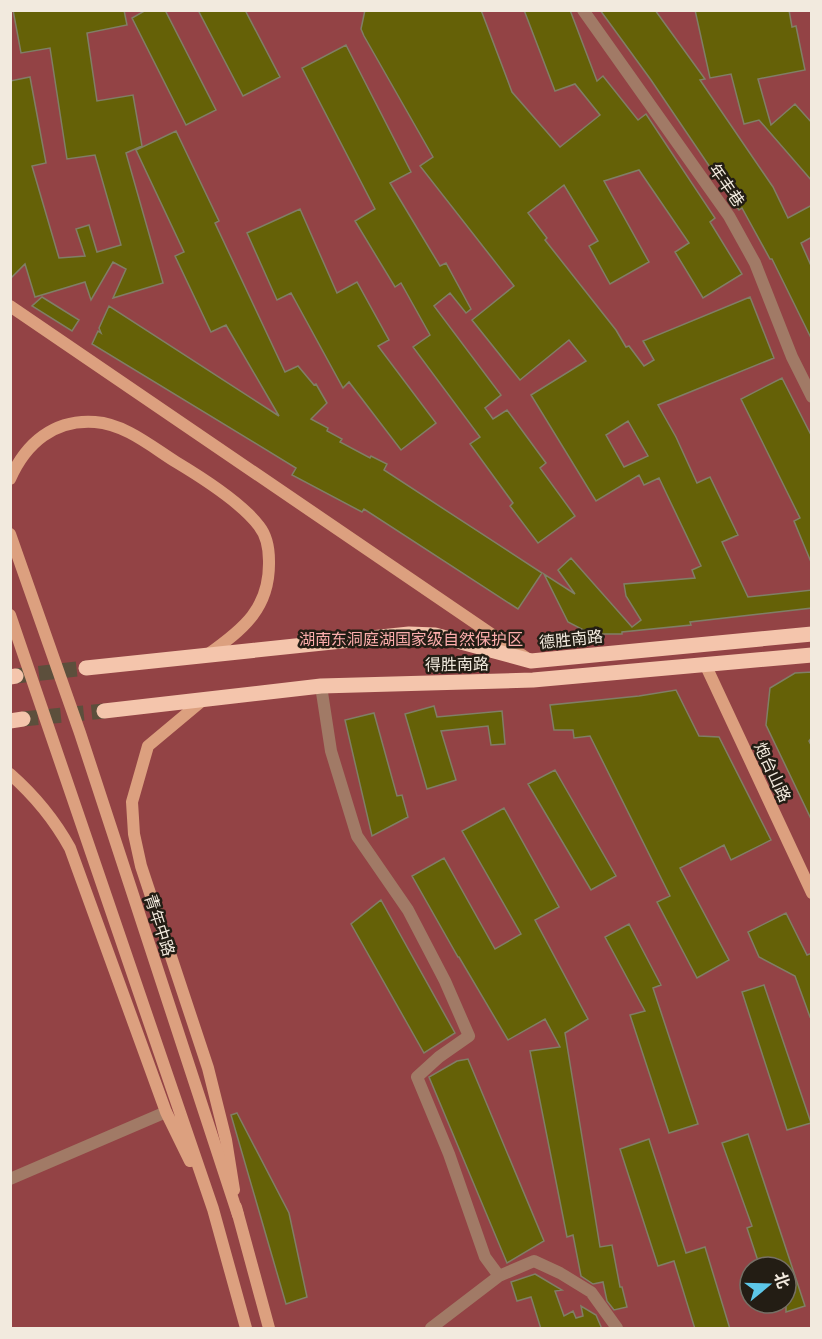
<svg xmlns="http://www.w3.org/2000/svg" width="822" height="1339" viewBox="0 0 822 1339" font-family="Mulish,'Noto Sans SC',sans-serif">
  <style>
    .green { fill: #934345; fill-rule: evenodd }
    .building { fill: #656107; stroke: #807f66; stroke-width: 1.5; fill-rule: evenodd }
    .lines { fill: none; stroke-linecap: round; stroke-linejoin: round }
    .primary-tunnel { stroke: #5c4f3c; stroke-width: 15; stroke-dasharray: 15 8; stroke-linecap: butt }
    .street { stroke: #a17a66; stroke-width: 12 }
    .secondary { stroke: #dca07f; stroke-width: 12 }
    .primary { stroke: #f4c5ac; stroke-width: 15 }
    .secondary-bridge { stroke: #dca07f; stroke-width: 12 }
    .labels { text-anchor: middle; stroke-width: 5; stroke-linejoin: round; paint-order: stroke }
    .street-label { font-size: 16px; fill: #f2eade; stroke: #231d14 }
    .park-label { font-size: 16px; fill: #fcadac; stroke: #231d14 }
  </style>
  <rect width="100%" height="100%" fill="#413420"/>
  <path class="green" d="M10 11H811V1328H11ZM750 1267H786V1303H750Z"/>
  <path class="building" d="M13 10H124L127 25 87 33 97 101 133 95 142 146 126 153 163 283 113 298 126 269 113 262 91 300 85 282 35 297 25 264 10 279V81L30 77 46 163 32 166 59 258 85 256 76 229 89 225 97 252 121 245 95 155 67 159 50 48 21 53Z
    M146 10H165L216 110 186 125 132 18Z
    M198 10H245L280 77 243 96Z
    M365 10H481L512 92 560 147 600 115 575 84 555 91 524 10H570L597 81 603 76 638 120 646 114 715 218 710 222 742 274 703 298 675 252 689 243 639 170 604 181 649 262 610 284 589 246 598 241 564 185 528 213 547 238 545 240 616 330 626 347 629 346 644 366 654 360 643 341 750 297 774 358 658 405 676 437 697 483 710 477 738 535 722 542 748 597 812 590V608L690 622 691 625 622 632V634H591L568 622 544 574 575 594 558 570 571 558 632 627 641 620 626 596 624 584 695 578 692 570 701 566 659 478 644 485 639 475 596 501 531 395 586 361 569 340 520 380 472 320 514 286 420 166 433 157 364 36 361 29ZM628 421 648 456 624 467 606 435Z
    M600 10H655L705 79 700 80 773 187 788 218 812 205V237L801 243 812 268V340L772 259H770L742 208 739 210 651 80Z
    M695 10H789L792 27 796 26 805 70 758 79 771 125 795 104 812 123V181L759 120 744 124 731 74 710 78Z
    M346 45 411 172 390 183 440 266 446 263 471 309 466 313 450 293 434 306 501 395 485 408 493 419 507 410 546 463 540 468 575 516 538 543 510 506 513 503 470 444 480 437 413 347 430 335 401 283 395 287 355 221 375 209 302 68Z
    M176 131 219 221 215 223 285 372 298 366 314 385 316 384 327 403 311 419 328 428 327 431 342 439 340 442 370 458 371 456 387 464 384 470 542 573 518 609 364 509 362 512 292 475 296 468 92 344 98 331 101 333 99 328 109 306 279 416 226 325 211 332 175 256 184 252 136 150Z
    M300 209 337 293 357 282 389 340 378 346 436 423 401 450 349 382 343 388 291 293 277 300 247 233Z
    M42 297 79 320 72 331 32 306Z
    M782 378 812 437 811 562 794 521 800 518 741 399Z
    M812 672V737L809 741 812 747V821L766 725 770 688 795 673Z
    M676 690 699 736 719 737 771 840 731 860 724 845 680 868 729 960 697 978 657 902 670 896 590 736 574 738 573 730H554L550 705 639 696Z
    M434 706 437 717 502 711 505 744 491 745 488 726 441 731 456 780 427 789 405 714Z
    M374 713 397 796 402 795 408 817 372 836 345 720Z
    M555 770 616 876 591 890 528 784Z
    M504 808 559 907 535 920 588 1019 565 1033 600 1247 612 1245 620 1287H622L627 1307 614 1310 607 1301 603 1282 593 1284 581 1276 573 1235 567 1237 530 1051 560 1047 545 1019 508 1040 459 957H458L412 876 444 858 495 949 521 934 462 831Z
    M381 900 455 1033 424 1053 351 924Z
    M786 913 807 955 812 953V1016L810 1017 795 976 759 957 748 932Z
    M629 924 661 985 653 988 698 1124 669 1133 630 1015 645 1011 605 937Z
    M764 985 811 1123 787 1130 742 992Z
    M468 1059 544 1241 507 1263 429 1077 457 1061Z
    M237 1113 289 1213 307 1297 286 1304 231 1115Z
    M748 1134 805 1306 786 1312V1267H760L747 1228 752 1226 722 1143Z
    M649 1139 686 1253 705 1247 730 1329H695L674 1261 658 1266 620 1149Z
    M535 1274 562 1290 555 1291 564 1316 573 1311 576 1318 583 1316 581 1306 596 1315 602 1329H541L531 1297 517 1301 511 1282Z"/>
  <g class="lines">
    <path class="primary-tunnel" d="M16 676 86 668
      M23 719 104 711"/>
    <path class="street" d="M583 10 729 216 755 263 792 357 812 397
      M321 686 331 751 357 836 408 910 445 981 469 1036 439 1057 417 1077 449 1154 485 1257 499 1276 431 1328
      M10 1179 166 1112
      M499 1276 534 1261 560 1273 591 1292 617 1328"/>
    <path class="secondary" d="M10 306 525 657
      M10 479C26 443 54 419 95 422 125 424 152 447 176 462 201 477 242 503 259 526 267 536 269 548 269 561 270 608 244 629 207 655
      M10 615 213 1209 246 1328
      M705 664 812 893
      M203 700 148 746 132 802 134 834 141 866 208 1068 226 1140 234 1190
      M10 774C35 796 54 819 70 848L166 1112 190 1161
      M236 1207 269 1328"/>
    <path class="primary" d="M86 668 409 634 435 635 531 661 812 634
      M10 677 16 676
      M104 711 321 686 533 680 812 655
      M10 721 23 719"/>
    <path class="secondary-bridge" d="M10 534 80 733 238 1215"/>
  </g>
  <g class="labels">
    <g class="street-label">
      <text transform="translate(727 185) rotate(55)" y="6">年丰巷</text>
      <text transform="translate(571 639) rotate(-6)" y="6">德胜南路</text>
      <text transform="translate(457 664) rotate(-1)" y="6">得胜南路</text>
      <text transform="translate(773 772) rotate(65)" y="6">炮台山路</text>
      <text transform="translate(160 925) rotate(72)" y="6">青年中路</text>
    </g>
    <g class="park-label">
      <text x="411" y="645">湖南东洞庭湖国家级自然保护区</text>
    </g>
  </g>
  <rect width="822" height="1339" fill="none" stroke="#f2eade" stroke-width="24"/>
  <g transform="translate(768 1285) rotate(71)"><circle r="28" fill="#231d14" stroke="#766f65" stroke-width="1.5"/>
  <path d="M0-4.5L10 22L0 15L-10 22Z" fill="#5dc7e8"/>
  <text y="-9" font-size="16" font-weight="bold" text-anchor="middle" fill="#f2eade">北</text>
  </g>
</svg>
